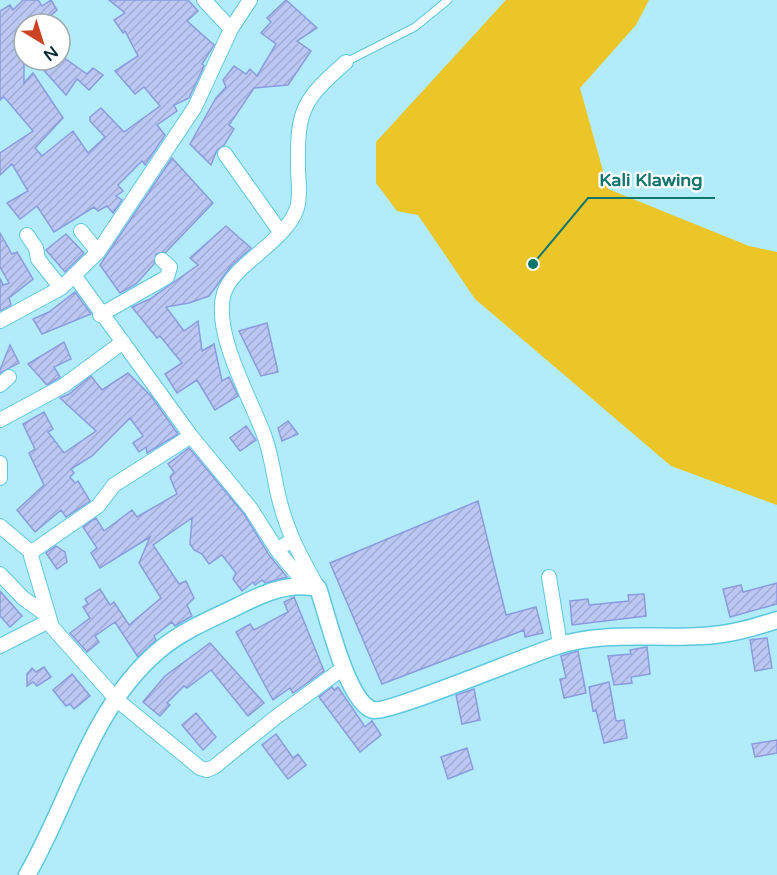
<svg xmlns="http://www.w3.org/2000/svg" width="777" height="875" viewBox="0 0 777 875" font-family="'Varela Round',sans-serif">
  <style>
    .water { fill: #ecc528 }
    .building { fill: url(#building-hatch); stroke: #8b9be0; stroke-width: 1.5 }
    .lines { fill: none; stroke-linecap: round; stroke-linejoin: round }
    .service-casing { stroke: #5dc8df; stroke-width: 9 }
    .minor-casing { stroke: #5dc8df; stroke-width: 16 }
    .tertiary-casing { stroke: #5dc8df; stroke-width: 19 }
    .service { stroke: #fff; stroke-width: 7 }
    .minor { stroke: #fff; stroke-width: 14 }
    .tertiary { stroke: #fff; stroke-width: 16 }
    .leader { fill: none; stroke: #0f766e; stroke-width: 2 }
    .callout-dot { fill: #0f766e; stroke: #fff; stroke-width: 2 }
    .callout-label { font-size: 18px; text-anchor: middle; font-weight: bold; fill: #0f766e; stroke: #fff; stroke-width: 4.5; stroke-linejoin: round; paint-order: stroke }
  </style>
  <defs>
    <pattern id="building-hatch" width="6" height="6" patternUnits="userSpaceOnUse" patternTransform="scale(1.5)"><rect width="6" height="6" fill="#bcc8f3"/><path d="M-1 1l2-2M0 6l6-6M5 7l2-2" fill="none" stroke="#a0acd1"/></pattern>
  </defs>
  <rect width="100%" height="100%" fill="#b2ecfa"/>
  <path class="water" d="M506 0H649L636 25 580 88 608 189 749 246 777 252V505L671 466 475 299 418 215 397 211 376 183V142Z"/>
  <path class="building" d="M23 0H38L42 6 51 0 57 10 41 24H24V83L33 73 63 118 35 148 42 156 73 131 88 153 105 137 90 121V117L101 108 124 132 160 106 144 87 135 94 115 71 138 56 125 31 123 33 114 20 125 13 109 0H188L198 11 187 21 214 45 202 64 204 66 189 98 174 105 177 111 157 125 165 135 145 165 142 161 118 185 123 191 116 196 122 200 113 213 107 206 98 211 94 207 54 232 37 206 20 219 7 203 28 191 12 164 0 175V153L33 131 4 97 0 100V11L10 5 13 10Z
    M286 0 317 28 297 41 311 51 288 85 254 88 229 125 234 129 224 145 217 150 211 165 190 144 216 98 226 87 223 80 234 66 246 74 250 69 257 76 276 44 261 33 271 22 267 18Z
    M60 55 87 74 93 68 103 75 89 90 77 79 66 95 40 66 46 60H60Z
    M172 158 213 203 166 252 156 254 154 264 136 284 120 293 100 265Z
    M226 226 251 248 231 266 209 296 189 303 166 307 184 331 198 321 202 351 214 344 222 381 229 377 238 396 215 410 197 380 177 393 165 374 182 363 160 336 157 338 132 307 150 299 198 265 190 258Z
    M0 233 12 254 17 252 33 279 9 298 11 305 0 311V278L3 285 9 283 0 267Z
    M66 234 84 253 65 272 46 250Z
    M75 292 91 314 42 334 33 319 49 312Z
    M267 323 278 372 261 376 239 331Z
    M64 342 71 359 54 367 60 377 47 385 28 364Z
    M10 345 19 363 0 373V370Z
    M128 373 151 396 178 434 147 453 146 447 139 452 133 443 143 436 130 418 92 456 71 469 74 473 70 477 75 483 78 481 90 501 66 517 61 510 35 532 17 510 44 485 29 453 35 449 23 424 44 412 53 429 48 432 64 453 96 431 60 398 69 394 91 376 102 390Z
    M288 421 298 434 282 441 278 428Z
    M246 426 256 440 240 451 230 438Z
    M189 448 244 514 269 555 287 577 265 583 262 580 255 585 253 582 242 591 233 579 236 573 222 555 209 564 202 554 194 550 190 544 192 518 153 545 179 584 186 581 194 598 187 605 192 616 175 626 172 622 154 636 156 640 138 657 115 622 95 636 99 642 87 652 70 633 90 618 83 607 88 604 85 599 100 589 110 605 114 602 129 625 161 598 139 563 150 537 100 568 91 553 97 548 83 527 96 518 104 531 132 510 137 517 177 494 170 477 174 472 168 464Z
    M478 501 506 615 536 607 543 633 525 637 524 630 382 684 330 563Z
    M56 546 65 552 67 562 57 569 46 553Z
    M777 583V604L730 617 723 589 741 585 743 592Z
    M0 591 22 616 10 627 0 616Z
    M644 594 646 616 572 625 570 601 588 599 589 605 629 601 628 595Z
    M294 597 324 671 293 693 290 688 273 700 236 632 250 624 254 630 288 612 284 602Z
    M767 638 772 668 755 671 750 640Z
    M210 643 264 703 248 716 211 670 187 688 184 686 167 703 170 705 160 716 143 702 165 676Z
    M647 647 650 674 631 677 632 683 614 685 608 656 631 654 630 650Z
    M578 651 586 693 564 698 560 679 566 678 561 656Z
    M44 667 51 677 37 686 33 682 27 686V674L32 668 36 672Z
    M72 674 90 696 74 709 70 704 66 706 53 690Z
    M609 682 616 721 624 720 627 738 604 743 596 710 593 711 589 687Z
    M332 687 334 690 338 687 365 727 372 721 381 735 360 752 319 697Z
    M474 689 480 720 462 724 456 695Z
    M196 713 216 737 203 750 182 725Z
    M276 734 293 758 298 754 306 765 288 779 262 745Z
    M777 740V753L755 757 752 744Z
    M467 748 473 769 448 779 441 757Z"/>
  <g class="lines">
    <defs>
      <path id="service" d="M346 62 415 27 448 0"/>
      <path id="minor" d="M204 0 231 29
        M225 154 281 233
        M81 231 98 252
        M27 235 36 248 38 259 61 288
        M74 275 191 436
        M100 315 167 277 170 267 162 260
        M0 321 61 288 98 252 195 107 231 29 250 0
        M0 385 9 377
        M0 420 63 386 123 342
        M0 463V478
        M0 526 32 553
        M292 540 277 550 251 509 191 436 114 485 98 506 33 551 31 556 52 627 117 700 200 768 207 770 214 767 276 717 342 669
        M277 550 306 585
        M0 574 23 598 48 616
        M549 577 560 645
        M318 588C303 561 289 536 281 506 274 483 273 458 264 435 251 399 212 332 224 293 233 264 286 242 297 208 301 195 298 181 298 167 297 109 303 100 346 62
        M0 646 49 621"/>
      <path id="tertiary" d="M27 875C70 801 90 710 157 652 179 633 206 621 232 609 260 595 287 581 318 588 327 613 347 703 373 710 388 714 530 654 557 646 603 631 654 639 702 636 728 635 752 628 777 620"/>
    </defs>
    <use href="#service" class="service-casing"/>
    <use href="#minor" class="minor-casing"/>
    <use href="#tertiary" class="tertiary-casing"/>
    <use href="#service" class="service"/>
    <use href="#minor" class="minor"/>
    <use href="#tertiary" class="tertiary"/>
  </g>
  <path class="leader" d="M533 264L588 198H715"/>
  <circle class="callout-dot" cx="533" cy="264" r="6"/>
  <g class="callout-label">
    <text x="651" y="186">Kali Klawing</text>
  </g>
  <g transform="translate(42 42) rotate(142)"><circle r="28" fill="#ffffff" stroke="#9caaad" stroke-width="1.5"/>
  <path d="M0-4.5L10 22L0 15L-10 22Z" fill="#cc4225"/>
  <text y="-9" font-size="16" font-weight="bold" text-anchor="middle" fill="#082b32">N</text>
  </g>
</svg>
